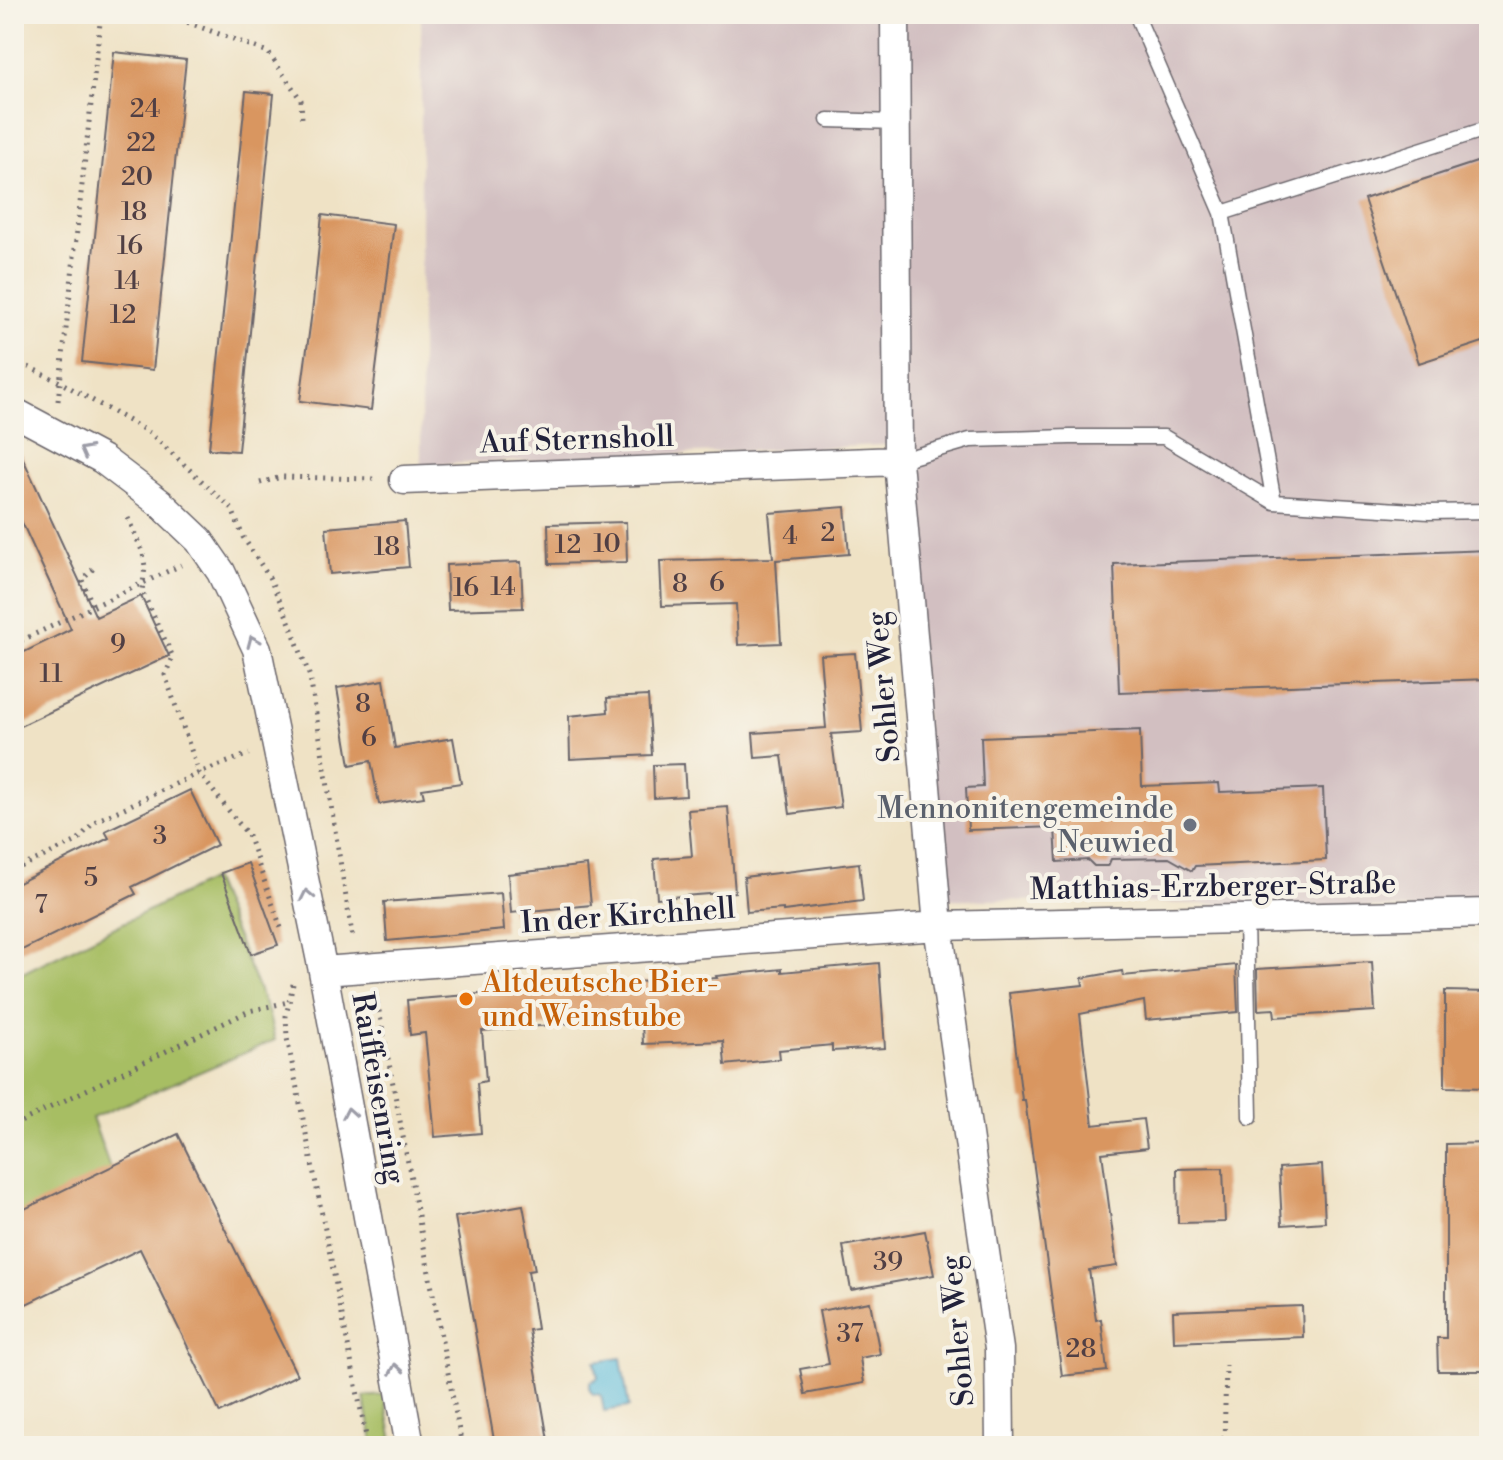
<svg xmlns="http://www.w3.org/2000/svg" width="1503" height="1460" viewBox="0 0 1503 1460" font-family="'Libre Bodoni',serif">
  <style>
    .industrial { fill: #d2bfc1 }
    .green { fill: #a7be63; stroke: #64704f; stroke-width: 2 }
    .water { fill: #5ebddc; stroke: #40708c; stroke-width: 2 }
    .building { fill: #d99660 }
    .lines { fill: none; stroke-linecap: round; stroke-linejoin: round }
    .lane-casing { stroke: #6a656b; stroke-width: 17 }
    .street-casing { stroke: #6a656b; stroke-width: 31 }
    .path { stroke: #6a656b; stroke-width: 5; stroke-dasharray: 2 6; stroke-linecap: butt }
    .lane { stroke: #fff; stroke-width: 14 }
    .street { stroke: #fff; stroke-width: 28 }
    .oneway { stroke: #9c9ca7 }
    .worship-dot { fill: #6b7280; stroke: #f7f3e8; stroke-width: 3 }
    .food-dot { fill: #e8710a; stroke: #f7f3e8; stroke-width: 3 }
    .labels { text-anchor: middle; stroke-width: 8; stroke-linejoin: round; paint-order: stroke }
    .number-label { font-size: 26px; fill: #503f44 }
    .street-label { font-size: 30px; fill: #22223b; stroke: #f7f3e8 }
    .worship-label { font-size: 30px; fill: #5b616d; stroke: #f7f3e8; text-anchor: end }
    .food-label { font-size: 30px; fill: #c56008; stroke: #f7f3e8; text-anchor: start }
  </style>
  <rect width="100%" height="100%" fill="#f7f3e8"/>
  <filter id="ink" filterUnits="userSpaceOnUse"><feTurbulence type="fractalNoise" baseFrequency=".0125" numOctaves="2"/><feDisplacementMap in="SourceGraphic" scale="16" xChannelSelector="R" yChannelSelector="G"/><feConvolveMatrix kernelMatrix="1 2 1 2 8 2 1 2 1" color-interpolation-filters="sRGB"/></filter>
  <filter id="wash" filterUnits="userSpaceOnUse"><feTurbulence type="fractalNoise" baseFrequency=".006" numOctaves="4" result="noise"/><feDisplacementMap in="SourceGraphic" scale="32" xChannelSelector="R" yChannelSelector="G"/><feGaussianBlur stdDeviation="1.8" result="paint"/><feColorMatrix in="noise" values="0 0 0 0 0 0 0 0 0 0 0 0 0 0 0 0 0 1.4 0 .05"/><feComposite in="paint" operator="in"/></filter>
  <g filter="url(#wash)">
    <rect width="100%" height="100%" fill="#efe2c5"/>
    <path class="industrial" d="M421 14H1489V910L938 899 906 444 421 465Z"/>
    <path class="green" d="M212 879 268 1012 275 1040 92 1118 111 1171 14 1217V977Z
      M384 1395 394 1446H374L364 1397Z"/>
    <path class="water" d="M621 1358 629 1407 604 1411 601 1395 593 1394 590 1390V1382L598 1378 595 1362Z"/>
    <g id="blocks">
      <path class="building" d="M114 52 186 60 153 370 82 362Z
        M246 91 274 94 238 451 209 449Z
        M1489 158V340L1419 363 1364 199Z
        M322 215 394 224 371 410 300 401 313 304Z
        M14 439 96 617 141 596 169 656 14 729V657L71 629 14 505Z
        M845 507 849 554 776 560 781 643 738 645 736 604 662 606 660 561 773 558 769 513Z
        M405 521 409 567 330 574 326 528Z
        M626 522 627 562 549 564 548 524Z
        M1489 550V679L1119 692 1114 564Z
        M521 562 523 608 448 610 446 565Z
        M855 653 862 732 831 734 841 807 790 814 782 756 755 758 753 733 826 728 820 655Z
        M384 680 395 748 453 738 461 783 422 789 424 797 379 804 371 761 350 765 337 688Z
        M648 696 652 755 570 759 569 716 608 712 607 698Z
        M1140 730 1142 786 1219 783 1220 792 1323 788 1326 860 1195 866 1192 871 1169 858 1111 859 1108 866H1094L1088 860 1057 862 1055 827 968 830 966 788 983 787 981 737Z
        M684 764 686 796 654 798 653 765Z
        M190 790 217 845 132 887 136 894 14 954V885L109 838 105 831Z
        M728 807 735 892 657 898 654 859 692 856 688 810Z
        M248 863 278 945 251 954 221 873Z
        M859 863 863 901 783 911V909L747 912 744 877Z
        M587 865 591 905 511 913 508 874Z
        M501 893 504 930 387 941 384 902Z
        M1372 962 1375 1011 1275 1017 1274 1009 1258 1010 1257 969Z
        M879 963 885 1048 832 1051V1045L779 1050 780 1059 725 1065 723 1041 643 1044 642 1022 609 1024V1020L482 1031 486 1081 477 1083 481 1133 435 1137 425 1033 410 1035 407 1000 612 983 717 978 716 976 782 969V972Z
        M1236 965 1238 1012 1146 1020 1144 1001 1080 1014 1093 1125 1143 1119 1147 1148 1102 1153 1117 1266 1089 1270 1096 1320 1101 1319 1107 1371 1062 1376 1025 1100H1022L1009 993 1083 985 1082 978 1122 971 1123 976Z
        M1445 991 1489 992V1088L1445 1087Z
        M178 1134 297 1375 220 1413 140 1249 14 1310V1214Z
        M1489 1143V1371H1438L1437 1338H1446V1144Z
        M1322 1165 1325 1222 1282 1225 1279 1168Z
        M1223 1168 1225 1222 1178 1223 1177 1169Z
        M523 1205 535 1270 528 1271 537 1329 529 1330 549 1446H495L455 1217Z
        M925 1231 934 1275 851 1290 843 1246Z
        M870 1302 880 1354 860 1358 864 1383 805 1394 800 1369 829 1364 819 1311Z
        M1302 1306 1303 1337 1174 1342 1173 1311Z"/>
    </g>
  </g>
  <g filter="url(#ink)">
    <use href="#blocks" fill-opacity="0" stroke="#6a656b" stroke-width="2"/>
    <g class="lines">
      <defs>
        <path id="lane" d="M828 120 896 122
          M1222 213 1489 128
          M898 461 970 440 1070 437H1164L1274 502 1222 213 1136 14
          M1274 502 1429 512 1489 511
          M1246 919 1250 1117"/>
        <path id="street" d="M895 14 898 461 938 926 999 1349 1000 1446
          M14 412 102 459 160 503 199 540 221 572 257 649 323 971 410 1446
          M404 480 898 461
          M323 971 938 926 1489 913"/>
      </defs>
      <use href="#lane" class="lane-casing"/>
      <use href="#street" class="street-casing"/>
      <path class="path" d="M165 14 268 52 301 100 302 119
        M14 360 60 382 150 433 232 509 243 537 269 577 289 621 310 677 353 940
        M58 401 101 14
        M260 483 281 477 374 479
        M128 518 143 553 145 567 142 591 173 657 165 675 199 773 248 835 281 928
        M93 569 82 580 93 606
        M14 644 181 565
        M14 870 77 841 94 822 199 773 249 754
        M293 984 286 1016 287 1038 368 1446
        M376 995 462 1446
        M14 1125 249 1011 288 1002
        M1224 1446 1226 1365
        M1383 1446V1443"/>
      <use href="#lane" class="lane"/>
      <use href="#street" class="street"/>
    </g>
    <defs><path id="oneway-chevron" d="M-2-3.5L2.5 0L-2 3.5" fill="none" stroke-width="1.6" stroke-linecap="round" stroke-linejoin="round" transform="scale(2)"/></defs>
    <g class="oneway">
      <use href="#oneway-chevron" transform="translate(85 451) rotate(-152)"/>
      <use href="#oneway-chevron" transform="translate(253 641) rotate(-113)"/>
      <use href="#oneway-chevron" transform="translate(307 895) rotate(-102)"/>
      <use href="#oneway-chevron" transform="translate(349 1113) rotate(-100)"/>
      <use href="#oneway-chevron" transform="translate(396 1369) rotate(-100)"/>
    </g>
  </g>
  <circle class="worship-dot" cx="1190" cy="825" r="8"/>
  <circle class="food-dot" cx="466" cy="999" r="8"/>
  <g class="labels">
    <g class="number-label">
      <text x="145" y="117">24</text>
      <text x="141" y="151">22</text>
      <text x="137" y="185">20</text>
      <text x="134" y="220">18</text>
      <text x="130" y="254">16</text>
      <text x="127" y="289">14</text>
      <text x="123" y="323">12</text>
      <text x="828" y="541">2</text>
      <text x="790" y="544">4</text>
      <text x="607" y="552">10</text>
      <text x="568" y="553">12</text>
      <text x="387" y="555">18</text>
      <text x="717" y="591">6</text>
      <text x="680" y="592">8</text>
      <text x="503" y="595">14</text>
      <text x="466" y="596">16</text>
      <text x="118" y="652">9</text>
      <text x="51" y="682">11</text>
      <text x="363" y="712">8</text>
      <text x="369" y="746">6</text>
      <text x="160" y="844">3</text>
      <text x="91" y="886">5</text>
      <text x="41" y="913">7</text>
      <text x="888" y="1270">39</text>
      <text x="850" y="1342">37</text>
      <text x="1081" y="1357">28</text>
    </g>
    <g class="street-label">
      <text transform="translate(577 439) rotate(-2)" y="10">Auf Sternsholl</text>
      <text transform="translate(883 687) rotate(-95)" y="10">Sohler Weg</text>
      <text transform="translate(1213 886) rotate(-1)" y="10">Matthias-Erzberger-Straße</text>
      <text transform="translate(628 915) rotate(-4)" y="10">In der Kirchhell</text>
      <text transform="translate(379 1088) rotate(80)" y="10">Raiffeisenring</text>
      <text transform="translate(957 1331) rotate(-95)" y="10">Sohler Weg</text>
    </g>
    <g class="worship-label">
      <text x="1174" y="818">Mennonitengemeinde<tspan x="1174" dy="34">Neuwied</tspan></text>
    </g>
    <g class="food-label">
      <text x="482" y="992">Altdeutsche Bier-<tspan x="482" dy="34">und Weinstube</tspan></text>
    </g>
  </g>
  <rect width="1503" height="1460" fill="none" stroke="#f7f3e8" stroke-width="48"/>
</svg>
